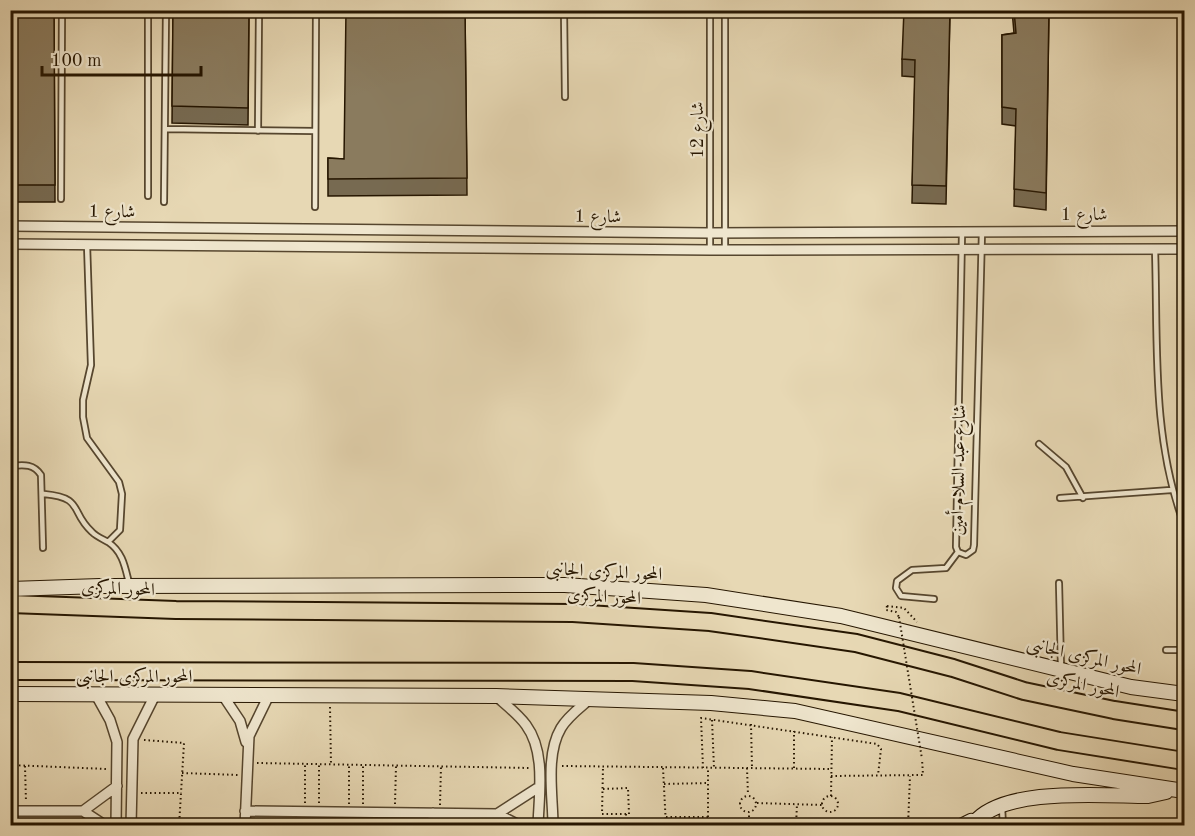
<svg xmlns="http://www.w3.org/2000/svg" width="1195" height="836" viewBox="0 0 1195 836" font-family="'Old Standard TT',Amiri,serif">
  <style>
    .lines { fill: none; stroke-linecap: round; stroke-linejoin: round }
    .lane-casing { stroke: #56462e; stroke-width: 8 }
    .street-casing { stroke: #56462e; stroke-width: 12 }
    .secondary-casing { stroke: #261601; stroke-width: 16 }
    .highway-casing { stroke: #261601; stroke-width: 20 }
    .path { stroke: #261601; stroke-width: 2; stroke-dasharray: 1.5 3; stroke-linecap: butt }
    .lane { stroke: #efe6ce; stroke-width: 4.5 }
    .street { stroke: #efe6ce; stroke-width: 9 }
    .secondary { stroke: #efe6ce; stroke-width: 14 }
    .highway { stroke: #e7d8b4; stroke-width: 16 }
    .path-bridge { stroke: #261601; stroke-width: 2; stroke-dasharray: 1.5 3; stroke-linecap: butt }
    .wall { fill: #776a51; stroke: #261601; stroke-width: 1.5 }
    .building { fill: #8a7b5e; stroke: #261601; stroke-width: 1.5 }
    .labels { text-anchor: middle; stroke-width: 4.5; stroke-linejoin: round; paint-order: stroke }
    .street-label { font-size: 18px; fill: #261601; stroke: #efe6ce }
  </style>
  <rect width="100%" height="100%" fill="#e7d8b4"/>
  <filter id="stains"><feTurbulence type="fractalNoise" baseFrequency=".00333" numOctaves="4"/><feColorMatrix values="0 0 0 0 .2 0 0 0 0 .09 0 0 0 0 .02 0 0 0 .5 -.17"/></filter>
  <radialGradient id="worn" r=".72"><stop offset=".6" stop-color="#630" stop-opacity="0"/><stop offset="1" stop-color="#630" stop-opacity=".3"/></radialGradient>
  <g class="lines">
    <defs>
      <path id="lane" d="M148 10V196
        M564 10 565 97
        M710 10V250
        M725 10V250
        M165 129 315 131
        M258 131 259 10
        M61 199 62 10
        M164 202 166 10
        M315 207 316 10
        M962 233 956 547 958 552 966 555 973 550 974 545 982 231
        M87 244 91 365 83 400V417L87 438 119 482 122 494 120 530 108 542
        M1155 249C1158 339 1151 438 1184 524
        M1039 444 1066 467 1083 498
        M10 466C23 465 33 463 41 475L43 548
        M44 494C85 498 69 511 92 532 97 537 103 539 108 542 123 552 125 567 129 583
        M1060 498 1171 490
        M1059 583 1061 667
        M934 599 901 596 896 588 897 581 912 570 946 568 958 552
        M1166 650H1184
        M1002 807 1003 826"/>
      <path id="street" d="M10 226 710 233 1184 231
        M10 244 710 250 1184 249
        M95 693 110 720 117 742 116 826
        M222 694 240 721 246 742
        M496 696C506 705 518 714 526 725 546 752 539 794 538 826
        M10 811H83L106 826
        M83 811 117 786
        M245 811 497 814 521 826
        M497 814 539 787
        M131 826 133 739 156 693
        M245 826 249 736 269 695
        M433 826V813
        M553 826C553 796 545 755 561 728 568 716 581 707 591 698"/>
      <path id="secondary" d="M10 589 100 586 565 585 706 595 841 616 1131 687 1184 694
        M10 694 496 696 711 703 795 711 1073 774 1184 791
        M974 823C1004 786 1104 796 1148 796L1166 792
        M961 826 971 821 976 826"/>
      <path id="highway" d="M10 604 176 610 573 613 710 622 856 643 953 668 1024 691 1114 710 1184 721
        M10 671 633 672 750 680 899 702 1059 741 1184 761"/>
    </defs>
    <use href="#lane" class="lane-casing"/>
    <use href="#street" class="street-casing"/>
    <use href="#secondary" class="secondary-casing"/>
    <use href="#highway" class="highway-casing"/>
    <path class="path" d="M887 606 904 608 917 622
      M887 606 886 610 896 612 899 617
      M330 707 331 765
      M712 720 714 768
      M751 724 752 768
      M144 740 184 743 181 793
      M257 763 530 768
      M10 765 106 769
      M25 766 26 802
      M562 766 831 769
      M663 768 666 826
      M703 768 701 718 877 744 881 749 878 775
      M747 768 748 795
      M794 768V731
      M182 773 238 775
      M831 776 923 775 922 759
      M664 784 708 783
      M603 789 628 788 629 814H602L603 767
      M141 793H181L179 826
      M740 804a8 8 0 1 1 16 0a8 8 0 1 1-16 0Z
      M831 796 832 737
      M822 804a8 8 0 1 1 16 0a8 8 0 1 1-16 0Z
      M305 803V764
      M319 803V764
      M757 803 822 805
      M349 804V765
      M363 804V765
      M395 804 396 766
      M440 805 441 766
      M626 814V826
      M666 817H708
      M180 820 236 823
      M708 826V768
      M749 826V812
      M796 826 797 804
      M908 826 910 776"/>
    <use href="#lane" class="lane"/>
    <use href="#street" class="street"/>
    <use href="#secondary" class="secondary"/>
    <use href="#highway" class="highway"/>
    <path class="path-bridge" d="M899 617 922 759"/>
  </g>
  <path class="wall" d="M10 10H54L55 202H10Z
    M173 10H249L248 125 172 123Z
    M465 10 467 195 328 196V158L344 159Z
    M950 10 946 204 912 203 915 77 902 76V59Z
    M1012 10H1049L1046 210 1014 206 1016 126 1002 124V35L1014 33Z"/>
  <path class="building" d="M10 10H54L55 185H10Z
    M173 10H249L248 108 172 106Z
    M346 10H465L467 178 328 179V158L344 159Z
    M904 10H950L946 186 912 185 915 60 902 59Z
    M1014 10H1049L1046 193 1014 189 1016 109 1002 107V35L1016 33Z"/>
  <g class="labels">
    <g class="street-label">
      <text transform="translate(697 130) rotate(-90)" y="6">شارع 12</text>
      <text transform="translate(112 211) rotate(1)" y="6">شارع 1</text>
      <text x="1084" y="220">شارع 1</text>
      <text transform="translate(598 216) rotate(1)" y="6">شارع 1</text>
      <text transform="translate(958 470) rotate(-89)" y="6">شارع عبد السلام أمين</text>
      <text transform="translate(604 571) rotate(3)" y="6">المحور المركزى الجانبى</text>
      <text transform="translate(118 588) rotate(2)" y="6">المحور المركزى</text>
      <text transform="translate(604 596) rotate(3)" y="6">المحور المركزى</text>
      <text transform="translate(1084 656) rotate(13)" y="6">المحور المركزى الجانبى</text>
      <text x="134" y="682">المحور المركزى الجانبى</text>
      <text transform="translate(1083 684) rotate(12)" y="6">المحور المركزى</text>
    </g>
  </g>
  <rect width="1195" height="836" fill="none" stroke="#e7d8b4" stroke-width="36"/>
  <rect x="12" y="12" width="1171" height="812" fill="none" stroke="#261601" stroke-width="3"/>
  <rect x="18" y="18" width="1159" height="800" fill="none" stroke="#261601" stroke-width="1.5"/>
  <path d="M42 66v9h159v-9" fill="none" stroke="#261601" stroke-width="3"/>
  <text x="51" y="66" font-size="18" fill="#261601" stroke="#efe6ce" stroke-width="4.5" paint-order="stroke">100 m</text>
  <rect width="100%" height="100%" filter="url(#stains)"/>
  <rect width="100%" height="100%" fill="url(#worn)"/>
</svg>
